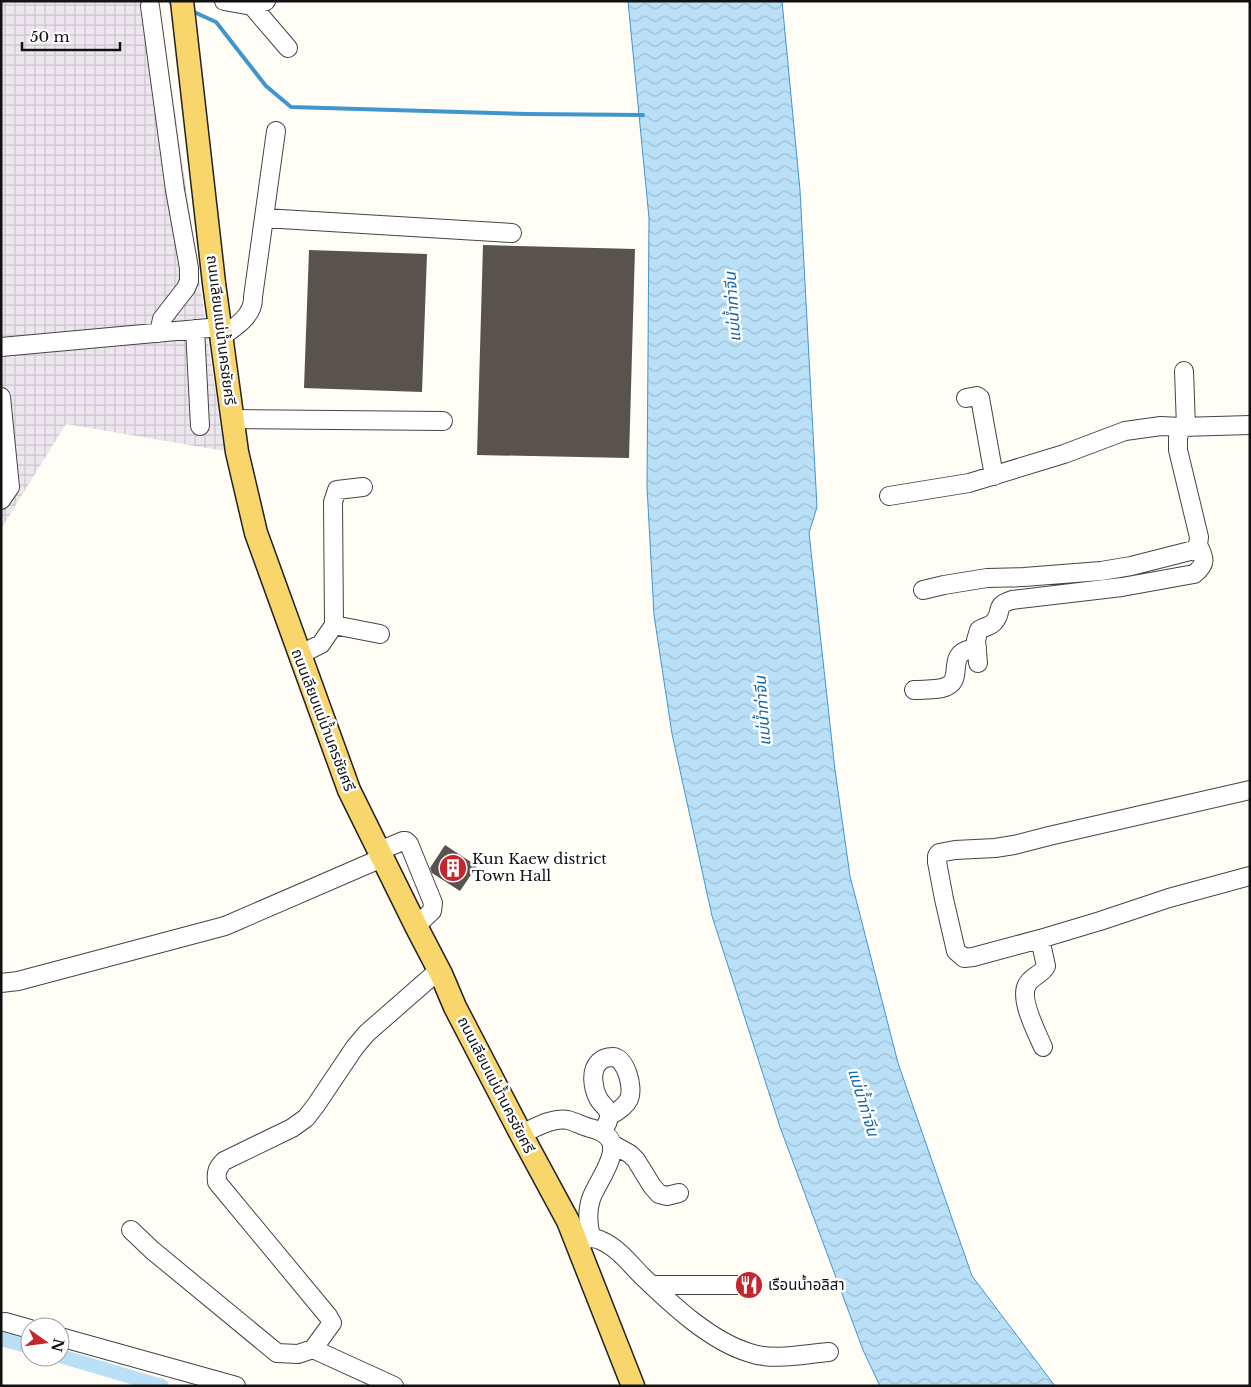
<svg xmlns="http://www.w3.org/2000/svg" width="1251" height="1387" viewBox="0 0 1251 1387" font-family="'Libre Baskerville','Noto Sans Thai',serif">
  <style>
    .industrial { fill: url(#industrial-grid) }
    .water { fill: url(#water-waves); stroke: #3f96cf }
    .lines { fill: none; stroke-linecap: round; stroke-linejoin: round }
    .stream { stroke: #3f96cf; stroke-width: 4 }
    .canal { stroke: #b9e0f7; stroke-width: 14 }
    .building { fill: #5a524d }
    .minor-casing { stroke: #444; stroke-width: 20 }
    .major-casing { stroke: #222; stroke-width: 25 }
    .minor { stroke: #fff; stroke-width: 18 }
    .major { stroke: #f9d66b; stroke-width: 22 }
    .labels { text-anchor: middle; stroke-width: 5; stroke-linejoin: round; paint-order: stroke }
    .street-label { font-size: 15px; fill: #111; stroke: #fff }
    .poi-label { font-size: 15px; fill: #111; stroke: #fff; text-anchor: start }
    .water-label { font-size: 16px; font-style: italic; fill: #1768a6; stroke: #fff }
  </style>
  <defs>
    <pattern id="industrial-grid" width="8" height="8" patternUnits="userSpaceOnUse" patternTransform="scale(1.25)"><rect width="8" height="8" fill="#eee6ef"/><path d="M0 4h8M4 0v8" fill="none" stroke="#cbc4cc"/></pattern>
    <pattern id="water-waves" width="16" height="10" patternUnits="userSpaceOnUse" patternTransform="scale(1.25)"><rect width="16" height="10" fill="#b9e0f7"/><path d="M0 5q4-4 8 0t8 0" fill="none" stroke="#9ebfd3"/></pattern>
  </defs>
  <rect width="100%" height="100%" fill="#fffdf5"/>
  <path class="industrial" d="M1 1H159L224 451 66 424 1 529Z"/>
  <path class="water" d="M628 1H782L800 190 817 507 809 533 835 770 850 876 898 1063 972 1276 1055 1386H880L863 1350 780 1127 712 916 672 734 654 615 647 487 649 218Z"/>
  <g class="lines">
    <path class="stream" d="M170 1 171 2
      M194 12 216 22 266 86 291 107 527 114 643 115"/>
    <path class="canal" d="M1 1339 30 1347
      M60 1356 162 1386"/>
  </g>
  <path class="building" d="M483 245 635 249 629 458 477 455Z
    M309 250 427 254 422 392 304 388Z
    M445 845 477 866 460 891 432 873 430 868Z"/>
  <g class="lines">
    <defs>
      <path id="minor" d="M224 1 252 6 266 1
        M150 6 175 190 189 268V281L186 288 162 319 159 333
        M252 6 288 48
        M264 218 512 233
        M195 329 200 426
        M221 337C234 328 254 316 253 297L276 131
        M1 347 220 327
        M1184 371 1186 427
        M1 397 10 487 1 500
        M966 398 977 396 980 398 994 476
        M232 419 443 421
        M363 487 337 490 333 502 334 625 380 634
        M889 496 969 483 1064 454 1125 431 1161 426 1181 427
        M923 590 944 585 987 578 1024 577 1101 571 1131 566 1194 550 1198 545 1199 537 1178 450V438L1181 427 1250 425
        M299 655 321 644 334 625
        M978 663 976 640 979 630C984 627 991 626 994 622 1004 611 993 606 1012 600L1122 587 1194 574C1207 564 1205 558 1198 545
        M914 690C924 689 941 691 949 685 961 678 950 657 965 651 968 649 973 649 977 648
        M1250 790 1049 836 1014 845 995 848 955 850 939 853 937 856V862L944 899 956 951 964 958 973 957 1040 939 1100 921 1169 898 1250 876
        M379 851 403 841H406L409 844 433 903 432 911 416 926
        M1040 939 1046 966C1042 975 1031 976 1027 985 1019 999 1037 1033 1043 1047
        M1 983 18 981 225 926 382 858
        M602 1132C605 1127 610 1120 609 1114 608 1108 601 1104 598 1098 593 1088 590 1071 599 1062 602 1059 608 1057 613 1057 626 1058 634 1088 629 1099 625 1107 617 1112 609 1116
        M521 1134C535 1128 552 1117 568 1120 575 1122 583 1126 590 1128 594 1129 598 1130 601 1132 629 1145 596 1182 591 1199 587 1211 588 1225 591 1237
        M612 1144 630 1154 636 1160 652 1186 659 1194 667 1196 679 1193
        M131 1230 152 1250 277 1353 298 1354 313 1349
        M577 1241C586 1239 593 1236 602 1241 618 1248 630 1264 642 1276 671 1304 710 1341 750 1353 773 1361 804 1354 829 1352
        M652 1285H750
        M5 1322 30 1329
        M60 1337 236 1386
        M394 1386 313 1349 332 1323 328 1316 217 1182C216 1172 217 1168 224 1161L292 1128 306 1118 316 1105 355 1047 367 1033 439 970"/>
      <path id="major" d="M182 1 214 283 237 452 256 533 349 790 416 926 441 974 455 1007 521 1134 568 1221 633 1386"/>
    </defs>
    <use href="#minor" class="minor-casing"/>
    <use href="#major" class="major-casing"/>
    <use href="#minor" class="minor"/>
    <use href="#major" class="major"/>
  </g>
  <defs>
    <symbol id="building-disc" viewBox="-11 -11 22 22"><circle r="9.5" fill="#c4262e" stroke="#fff"/><path d="M-4-6H4V6H1V3H-1V6H-4ZM-2.5-4.3h1.7v1.8h-1.7ZM.8-4.3h1.7v1.8H.8ZM-2.5-1h1.7V.8h-1.7ZM.8-1h1.7V.8H.8Z" fill="#fff"/></symbol>
    <symbol id="restaurant-disc" viewBox="-11 -11 22 22"><circle r="9.5" fill="#c4262e" stroke="#fff"/><path d="M-5-6h1v4h1v-4h1v4h1v-4h1v5L-1.5 .5V6h-2V.5L-5-1ZM5-6V6H3V1.5H1.5Q1.5-4 5-6Z" fill="#fff"/></symbol>
  </defs>
  <g fill-rule="evenodd">
    <use href="#building-disc" x="437" y="852" width="32" height="32"/>
    <use href="#restaurant-disc" x="733" y="1269" width="32" height="32"/>
  </g>
  <g class="labels">
    <g class="street-label">
      <text transform="translate(221 330) rotate(83)" y="5">ถนนเลียบแม่น้ำนครชัยศรี</text>
      <text transform="translate(323 720) rotate(69)" y="5">ถนนเลียบแม่น้ำนครชัยศรี</text>
      <text transform="translate(496 1085) rotate(63)" y="5">ถนนเลียบแม่น้ำนครชัยศรี</text>
    </g>
    <g class="poi-label">
      <text x="472" y="864">Kun Kaew district<tspan x="472" dy="17">Town Hall</tspan></text>
      <text x="768" y="1290">เรือนน้ำอลิสา</text>
    </g>
    <g class="water-label">
      <text transform="translate(732 307) rotate(-94)" y="6">แม่น้ำท่าจีน</text>
      <text transform="translate(762 711) rotate(-94)" y="6">แม่น้ำท่าจีน</text>
      <text transform="translate(864 1102) rotate(73)" y="6">แม่น้ำท่าจีน</text>
    </g>
  </g>
  <rect width="1251" height="1387" fill="none" stroke="#111111" stroke-width="5"/>
  <g transform="translate(45 1342) rotate(104)"><circle r="24" fill="#ffffff" stroke="#a0a0a0"/>
  <path d="M0-4L9 19L0 12L-9 19Z" fill="#c4262e"/>
  <text y="-8" font-size="14" font-weight="bold" text-anchor="middle" fill="#111111">N</text>
  </g>
  <path d="M22 42v8h98v-8" fill="none" stroke="#111111" stroke-width="2.5"/>
  <text x="30" y="42" font-size="15" fill="#111111" stroke="#ffffff" stroke-width="4" paint-order="stroke">50 m</text>
</svg>
